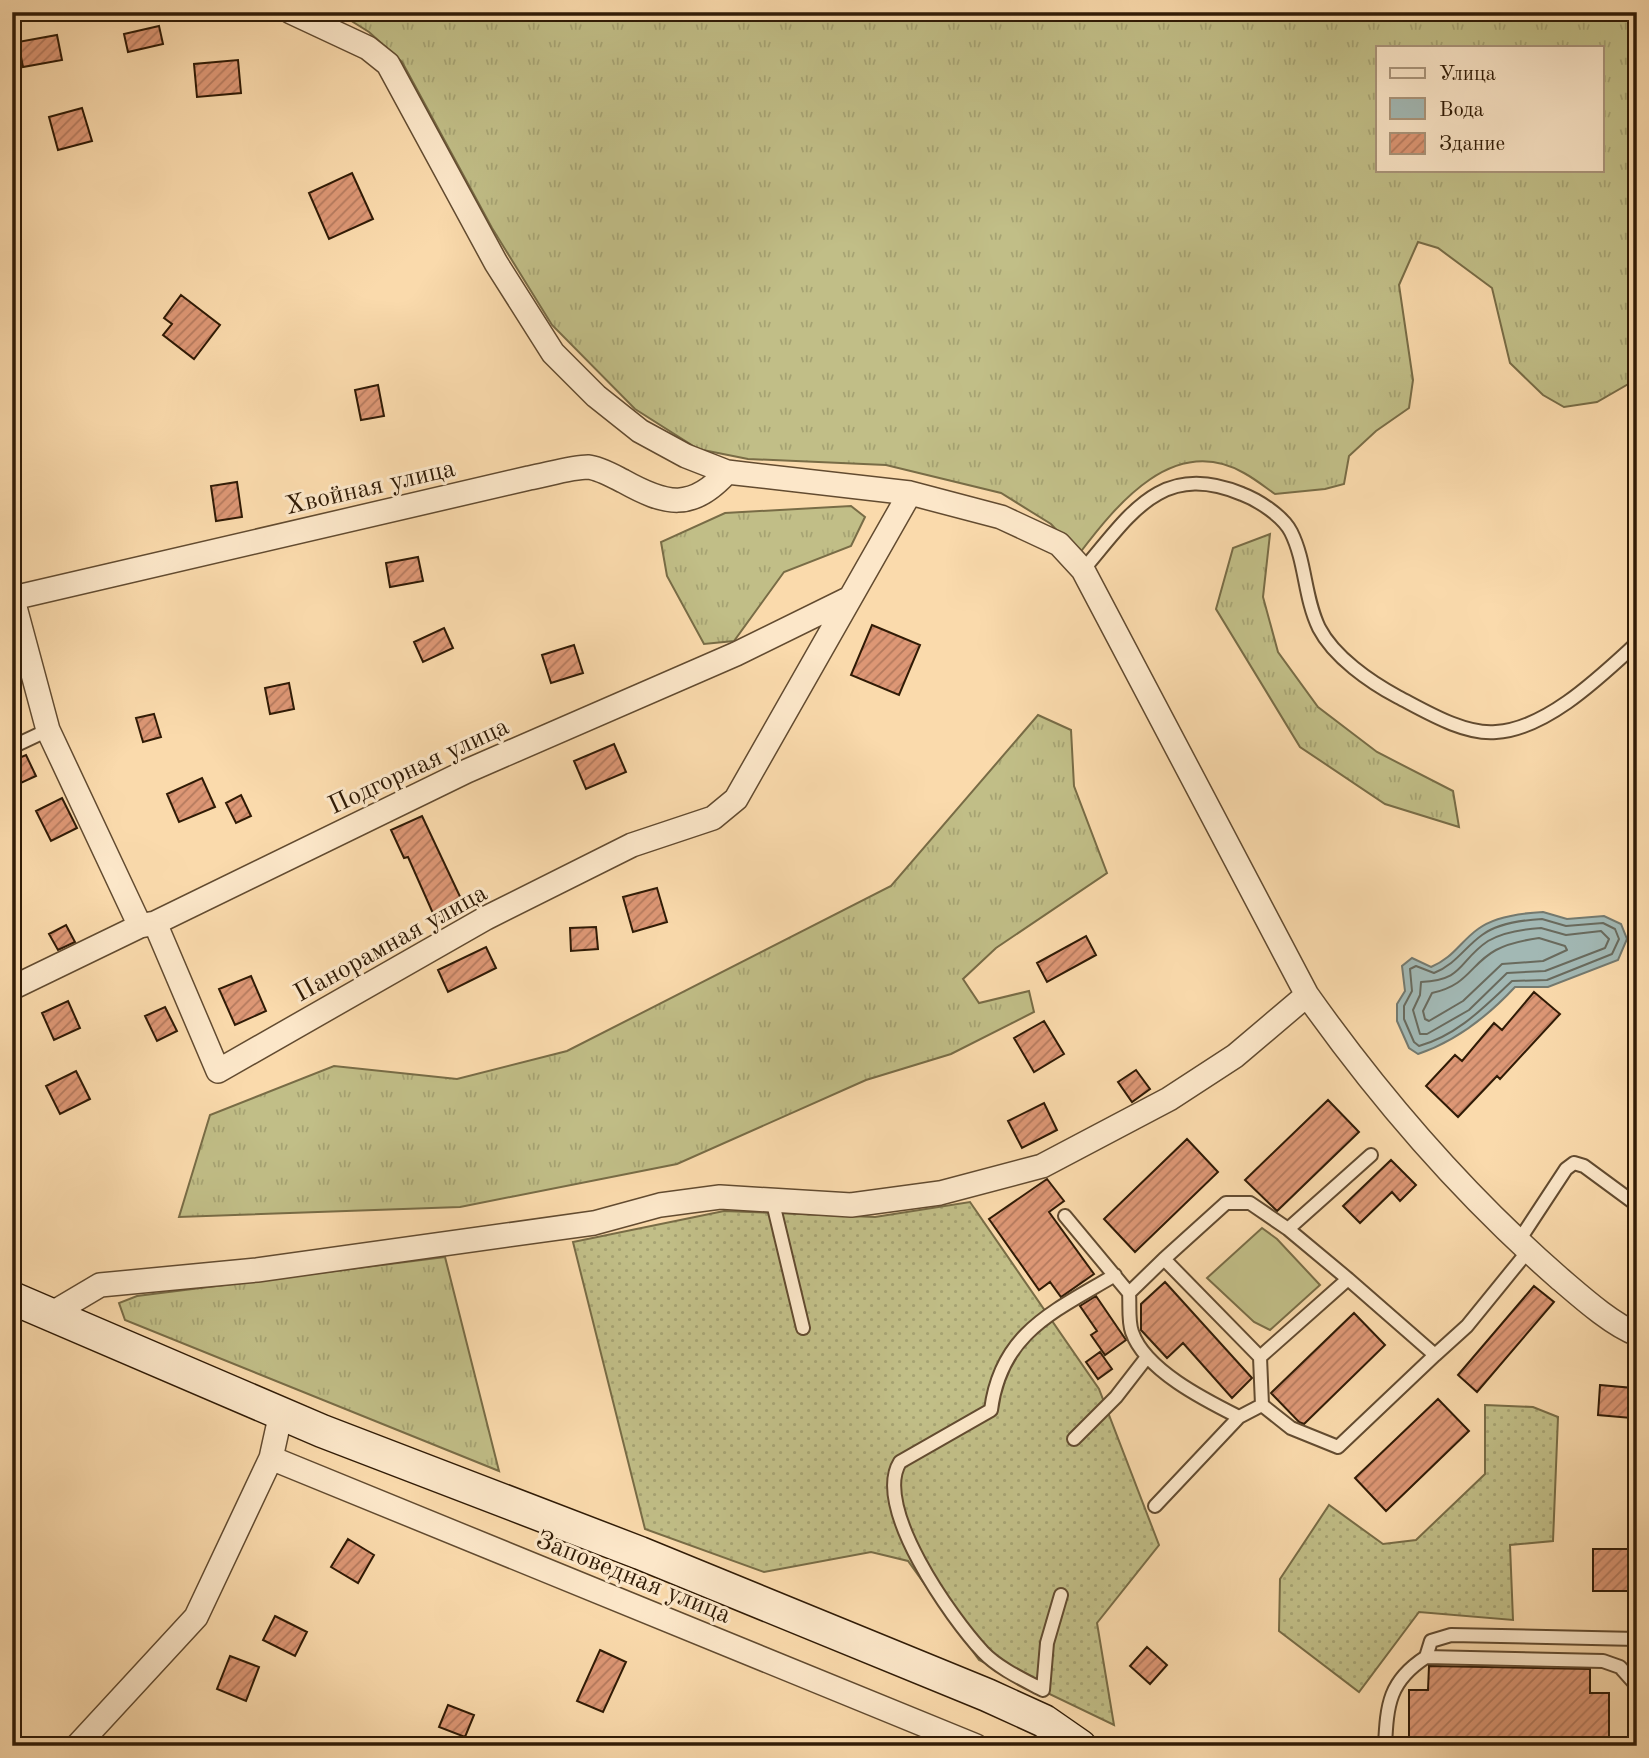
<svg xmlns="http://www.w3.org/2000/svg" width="1649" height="1758" viewBox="0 0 1649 1758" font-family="'Old Standard TT',serif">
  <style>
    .grass { fill: url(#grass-tufts); stroke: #786c46; stroke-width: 2; fill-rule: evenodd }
    .park { fill: #c1be87; stroke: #786c46; stroke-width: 2 }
    .garden { fill: url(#garden-dots); stroke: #786c46; stroke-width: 2 }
    .water { fill: #a2b8b4; stroke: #74796e; stroke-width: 2 }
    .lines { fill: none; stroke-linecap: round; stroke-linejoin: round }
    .shore { stroke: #696a5d; stroke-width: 2 }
    .building { fill: url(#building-hatch); stroke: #301b06; stroke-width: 2 }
    .lane-casing { stroke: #624b30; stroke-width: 16 }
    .street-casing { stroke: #624b30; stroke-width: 26 }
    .secondary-casing { stroke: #301b06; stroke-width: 35 }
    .lane { stroke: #fce7c9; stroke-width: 12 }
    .street { stroke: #fce7c9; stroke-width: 23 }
    .secondary { stroke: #fce7c9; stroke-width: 32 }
    .labels { text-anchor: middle; stroke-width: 6; stroke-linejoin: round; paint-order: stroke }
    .street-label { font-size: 26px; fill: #301b06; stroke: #fce7c9 }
  </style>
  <defs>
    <pattern id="grass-tufts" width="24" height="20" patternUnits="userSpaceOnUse" patternTransform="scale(1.75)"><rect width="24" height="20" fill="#c1be87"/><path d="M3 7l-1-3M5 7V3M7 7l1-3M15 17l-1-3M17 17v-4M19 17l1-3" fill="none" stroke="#a6a373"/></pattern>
    <pattern id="garden-dots" width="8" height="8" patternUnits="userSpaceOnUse" patternTransform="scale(1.75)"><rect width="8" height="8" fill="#c1be87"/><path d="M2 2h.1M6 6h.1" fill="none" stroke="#a6a373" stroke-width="1.8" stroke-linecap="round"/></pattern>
    <pattern id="building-hatch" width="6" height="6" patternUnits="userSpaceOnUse" patternTransform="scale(1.75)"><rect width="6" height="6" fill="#dd9775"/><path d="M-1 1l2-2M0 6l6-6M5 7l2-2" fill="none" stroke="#b47a5e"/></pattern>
  </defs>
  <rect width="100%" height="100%" fill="#fadaac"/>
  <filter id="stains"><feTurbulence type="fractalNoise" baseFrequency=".00286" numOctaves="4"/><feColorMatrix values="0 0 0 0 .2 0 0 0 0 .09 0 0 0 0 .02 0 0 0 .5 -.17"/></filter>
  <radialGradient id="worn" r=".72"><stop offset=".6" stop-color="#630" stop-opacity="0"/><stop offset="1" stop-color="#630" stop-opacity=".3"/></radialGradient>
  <path class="grass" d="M337 12H1637V379L1597 402 1564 407 1543 395 1510 363 1492 288 1438 248 1418 242 1399 285 1413 380 1409 408 1376 431 1349 456 1344 484 1325 489 1275 494C1265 487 1255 479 1244 473 1174 433 1117 504 1079 554L1051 524 1001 493 886 465 748 459 698 449 635 409 552 325 492 228 402 62 369 32ZM1378 47H1602V170H1378Z
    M851 506 865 517 851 546 784 572 734 641 704 644 667 576 661 542 725 513Z
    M1270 534 1263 597 1278 652 1318 707 1377 752 1453 791 1459 827 1385 804 1300 747 1216 609 1233 548Z
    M1038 715 1071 730 1074 786 1107 873 996 948 963 979 979 1003 1029 991 1034 1012 951 1054 866 1080 677 1164 460 1207 179 1217 210 1115 334 1066 457 1079 567 1051 891 886Z
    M445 1257 499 1471 125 1320 119 1303 137 1296Z"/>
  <path class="park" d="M1262 1228 1277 1239 1320 1285 1270 1330 1254 1322 1207 1278Z"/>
  <path class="garden" d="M970 1202 1099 1389 1159 1545 1097 1623 1114 1725 979 1660 908 1561 871 1552 764 1572 645 1529 573 1242 724 1211 875 1217Z
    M1485 1405 1533 1407 1558 1417 1553 1541 1510 1545 1513 1620 1419 1612 1359 1692 1279 1631 1280 1579 1329 1505 1383 1544 1416 1540 1485 1474Z"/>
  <path class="water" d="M1543 912 1567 919 1604 916 1621 924 1627 939 1618 960 1548 987H1515C1488 1016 1457 1041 1418 1054L1409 1048 1397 1021V1004L1405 991 1402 966 1412 958 1431 967C1453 958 1460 942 1478 929 1495 916 1523 913 1543 912Z"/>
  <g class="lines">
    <path class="shore" d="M1542 919 1566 926 1603 923 1615 929 1619 939 1612 954 1547 980 1512 981C1484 1007 1458 1035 1419 1046L1414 1042 1404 1019V1006L1412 991 1410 969 1416 966 1434 973C1456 964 1464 948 1482 935 1498 923 1523 920 1542 919Z
      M1541 928 1566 935 1601 931 1609 939 1605 948 1545 971 1507 973 1469 1010 1427 1034H1420L1413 1010 1420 995 1421 982C1465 980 1458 961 1488 941 1503 932 1524 929 1541 928Z
      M1539 938 1565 946 1567 950 1543 961 1502 964 1463 1001 1429 1021 1425 1019 1423 1011 1432 993C1469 985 1470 964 1496 950 1509 943 1525 940 1539 938Z"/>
  </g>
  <path class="building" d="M159 26 163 44 128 52 124 34Z
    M57 35 62 60 23 67 18 42Z
    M238 60 241 93 197 97 194 64Z
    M82 108 92 141 58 150 49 117Z
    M352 173 373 219 329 239 309 193Z
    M181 295 220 325 194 359 163 335 172 324 164 318Z
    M378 385 384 416 361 420 355 390Z
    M237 482 242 517 216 521 211 486Z
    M418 557 423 581 390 587 386 563Z
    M872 625 920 645 899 695 851 675Z
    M444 628 453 648 423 662 414 642Z
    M574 645 583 673 551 683 542 655Z
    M289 683 294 709 270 714 265 688Z
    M154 714 161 737 143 742 136 718Z
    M614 744 626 772 586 789 574 761Z
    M26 755 36 776 12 787V761Z
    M202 778 215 807 179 822 167 794Z
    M241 795 251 816 236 823 226 803Z
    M62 798 77 828 51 841 36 811Z
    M422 816 464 905 435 918 408 857 404 858 391 830Z
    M657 888 667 922 633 932 623 897Z
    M66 925 75 942 58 950 49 934Z
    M596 927 598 949 571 951 570 928Z
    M1086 936 1096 955 1047 982 1037 963Z
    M486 947 496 968 448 992 438 970Z
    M251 976 266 1011 235 1025 219 989Z
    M1534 992 1560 1014 1500 1079 1497 1076 1458 1117 1426 1086 1455 1055 1462 1061 1494 1023 1502 1030Z
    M68 1001 80 1028 54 1040 42 1013Z
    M165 1007 177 1031 157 1041 145 1016Z
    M1044 1021 1064 1054 1034 1072 1014 1038Z
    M1136 1070 1150 1089 1132 1102 1118 1082Z
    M76 1071 90 1099 60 1114 46 1086Z
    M1328 1100 1359 1132 1277 1211 1245 1180Z
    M1044 1103 1057 1130 1022 1148 1008 1121Z
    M1187 1139 1218 1172 1135 1252 1104 1219Z
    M1391 1160 1416 1185 1400 1201 1392 1192 1360 1223 1343 1206Z
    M1047 1179 1064 1201 1049 1212 1094 1274 1061 1297 1050 1282 1039 1290 989 1219Z
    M1165 1282 1252 1378 1232 1398 1183 1343 1167 1358 1141 1330V1304Z
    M1534 1286 1554 1302 1477 1392 1458 1375Z
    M1096 1296 1126 1340 1105 1355 1091 1335 1097 1331 1080 1306Z
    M1354 1313 1385 1345 1304 1424 1299 1422 1271 1393Z
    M1100 1352 1112 1369 1098 1379 1086 1362Z
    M1600 1385 1633 1388 1631 1418 1598 1415Z
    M1438 1399 1469 1431 1386 1511 1355 1478Z
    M348 1539 374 1555 358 1583 331 1567Z
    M1593 1549H1632L1633 1591H1593Z
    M275 1616 307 1632 295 1656 263 1640Z
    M1147 1647 1167 1665 1150 1684 1130 1666Z
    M600 1650 626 1662 603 1712 577 1701Z
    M230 1656 259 1667 246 1701 217 1689Z
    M1429 1666 1590 1669V1693H1609V1746H1409V1690H1428Z
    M448 1705 474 1715 465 1737 439 1727Z"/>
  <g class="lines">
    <defs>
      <path id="lane" d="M1083 570C1130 515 1161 460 1242 494 1258 500 1283 516 1291 532 1306 562 1304 597 1319 628 1334 657 1370 682 1398 697 1425 711 1464 735 1496 732 1547 729 1601 676 1637 643
        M12 747 48 730
        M772 1199 803 1328
        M1065 1216 1129 1293
        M1288 1229 1371 1155
        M1518 1242 1566 1169 1574 1163 1584 1166 1637 1205
        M1164 1259 1129 1293C1130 1305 1128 1321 1132 1332 1145 1370 1205 1400 1239 1417L1262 1405
        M1348 1279 1435 1355 1467 1326 1528 1251
        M1260 1357 1348 1279 1288 1229 1250 1203H1226L1164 1259 1260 1357 1262 1405 1291 1428 1338 1447 1435 1355
        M1074 1439 1116 1397 1147 1357
        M1155 1506 1239 1417
        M1061 1595 1047 1643 1043 1690C1024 1680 998 1668 983 1652 952 1619 872 1507 900 1462L991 1410C1001 1332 1055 1311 1115 1275
        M1426 1657 1431 1641 1451 1635 1637 1639
        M1385 1746C1387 1704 1389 1681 1426 1657L1603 1661 1620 1667 1637 1686"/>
      <path id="street" d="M291 12 368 48 388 64 496 263 553 353 596 396 640 431 686 456 727 472 910 493 1001 517 1059 544 1083 570 1307 995C1380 1098 1464 1195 1559 1278 1579 1295 1612 1325 1637 1334
        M12 596 48 730 140 926
        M13 598 529 478C546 475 572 467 588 467 599 468 613 476 623 481 666 505 692 511 727 472
        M155 923 218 1071 486 918 632 845 713 818 736 799 910 493
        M12 988 140 926 155 923 467 771 736 654 850 598
        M51 1314 100 1285 257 1270 594 1223 660 1205 720 1197 851 1205 940 1193 1042 1166 1169 1099 1235 1056 1307 995
        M271 1458 976 1746
        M77 1746 196 1617 271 1458 281 1413"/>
      <path id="secondary" d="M12 1298 322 1431 640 1553 987 1695 1044 1721 1080 1746"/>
    </defs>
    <use href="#lane" class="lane-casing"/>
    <use href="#street" class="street-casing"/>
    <use href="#secondary" class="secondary-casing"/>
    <use href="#lane" class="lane"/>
    <use href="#street" class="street"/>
    <use href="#secondary" class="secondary"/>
  </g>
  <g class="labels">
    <g class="street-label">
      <text transform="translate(370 486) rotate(-13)" y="9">Хвойная улица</text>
      <text transform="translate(418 765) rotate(-25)" y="9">Подгорная улица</text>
      <text transform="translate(390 942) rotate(-29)" y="9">Панорамная улица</text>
      <text transform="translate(634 1576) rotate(22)" y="9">Заповедная улица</text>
    </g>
  </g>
  <rect width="1649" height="1758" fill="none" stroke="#fadaac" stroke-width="42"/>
  <rect x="14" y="14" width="1621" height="1730" fill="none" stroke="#301b06" stroke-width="3.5"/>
  <rect x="21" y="21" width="1607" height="1716" fill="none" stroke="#301b06" stroke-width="2"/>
  <rect x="1376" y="46" width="228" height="126" fill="#fce7c9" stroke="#aa957b" stroke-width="2"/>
  <rect x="1390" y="68" width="35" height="10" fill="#fce7c9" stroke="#aa957b" stroke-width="2"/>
  <text x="1439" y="80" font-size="21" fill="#301b06">Улица</text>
  <rect x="1390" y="98" width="35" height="21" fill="#a2b8b4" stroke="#aa957b" stroke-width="2"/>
  <text x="1439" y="116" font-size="21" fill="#301b06">Вода</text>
  <rect x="1390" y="133" width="35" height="21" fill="url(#building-hatch)" stroke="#aa957b" stroke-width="2"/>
  <text x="1439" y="150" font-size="21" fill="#301b06">Здание</text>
  <rect width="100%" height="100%" filter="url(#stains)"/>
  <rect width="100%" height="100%" fill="url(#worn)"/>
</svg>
